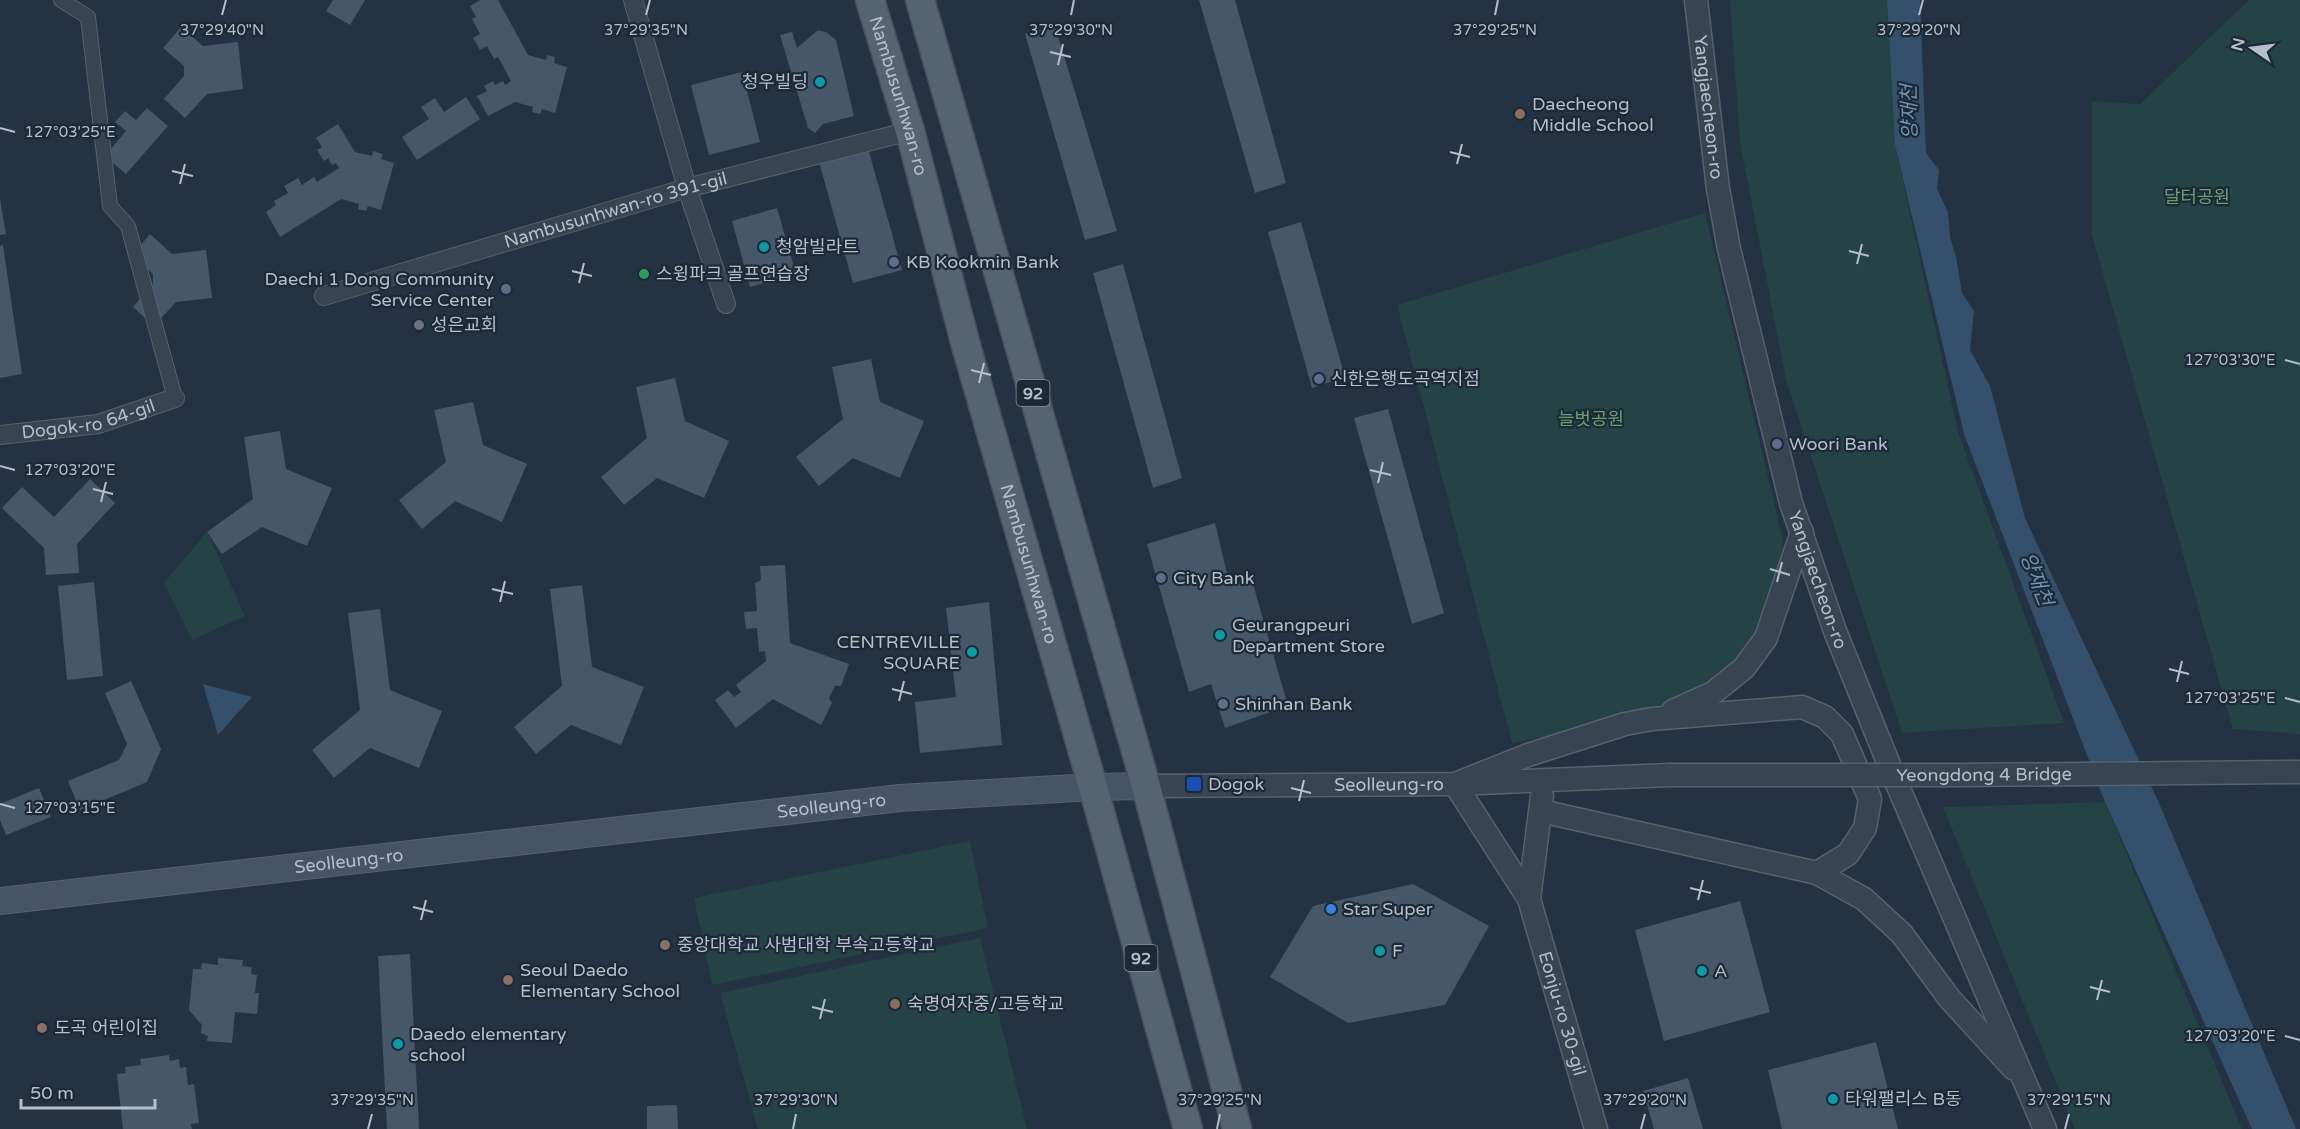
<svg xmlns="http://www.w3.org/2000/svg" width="2300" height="1129" viewBox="0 0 2300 1129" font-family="'Varela Round','Noto Sans KR',sans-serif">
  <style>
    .green { fill: #254244 }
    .water { fill: #34506b }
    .building { fill: #465769 }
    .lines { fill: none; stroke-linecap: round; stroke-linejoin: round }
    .pedestrian-casing { stroke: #55626f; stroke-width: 16 }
    .minor-casing { stroke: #55626f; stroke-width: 20 }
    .tertiary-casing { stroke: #55626f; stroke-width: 25 }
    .secondary-casing { stroke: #55626f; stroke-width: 28 }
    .primary-casing { stroke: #44505e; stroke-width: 31 }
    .pedestrian { stroke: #374452; stroke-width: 14 }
    .minor { stroke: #374452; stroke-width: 18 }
    .tertiary { stroke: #374452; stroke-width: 22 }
    .secondary { stroke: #455466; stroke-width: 26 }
    .primary { stroke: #556472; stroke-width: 28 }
    .tertiary-bridge-casing { stroke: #55626f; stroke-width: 25; stroke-linecap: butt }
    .tertiary-bridge { stroke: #374452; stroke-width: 22 }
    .ticks { fill: none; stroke: #b4bfcc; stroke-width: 2 }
    .culture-dot { fill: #0f9aa8; stroke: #1c2937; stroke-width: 2 }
    .education-dot { fill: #8d6e63; stroke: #1c2937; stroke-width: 2 }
    .service-dot { fill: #5c6f8a; stroke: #1c2937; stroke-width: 2 }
    .leisure-dot { fill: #2e9e5b; stroke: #1c2937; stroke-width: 2 }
    .worship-dot { fill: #6b7280; stroke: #1c2937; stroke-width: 2 }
    .transit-dot { fill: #1a4fb4; stroke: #1c2937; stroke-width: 2 }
    .shop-dot { fill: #3f7fe0; stroke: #1c2937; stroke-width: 2 }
    .labels { text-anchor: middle; stroke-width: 4.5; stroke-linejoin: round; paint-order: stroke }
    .shield { fill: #1c2937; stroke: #86929f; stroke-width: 1.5 }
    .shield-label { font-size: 16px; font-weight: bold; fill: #b4bfcc }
    .poi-label { font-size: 18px; fill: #b4bfcc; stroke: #1c2937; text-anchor: start }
    .street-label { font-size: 18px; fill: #b4bfcc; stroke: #1c2937 }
    .park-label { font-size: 18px; fill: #68a071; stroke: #1c2937 }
    .water-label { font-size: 20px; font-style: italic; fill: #7093b3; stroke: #1c2937 }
    .ticks-label { font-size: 15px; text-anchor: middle; fill: #b4bfcc; stroke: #1c2937; stroke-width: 4.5; stroke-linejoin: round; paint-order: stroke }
  </style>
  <rect width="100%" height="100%" fill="#233343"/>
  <path class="green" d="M1730 0H1887L1895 145 1958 432 2064 723 1902 733 1786 380 1740 142Z
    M2249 0H2300V734L2233 729 2092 235V101L2140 104Z
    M1705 213 1783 540 1777 594 1756 651 1695 705 1512 743 1397 305Z
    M207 532 245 616 192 640 164 583Z
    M2105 802 2242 1129H2075L1943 807Z
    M970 841 988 928 712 985 694 898Z
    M980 938 1027 1129H758L720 993Z"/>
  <path class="water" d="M1887 0H1920L1926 153 1939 170 1937 189 1948 212 1950 237 1956 257 1962 293 1974 311 1970 350 1990 386 2025 518 2159 803 2296 1129H2252L2105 802 1964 434 1895 145Z
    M203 684 252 697 218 735Z"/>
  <path class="building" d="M333 0H365L350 25 326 11Z
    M480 0H498L528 55 546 60 547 55 555 57 554 63 567 67 555 113 542 109 540 114 532 112 533 107 515 102 488 116 477 96 487 91 484 86 493 81 495 85 503 81 505 85 511 81 498 57 494 59 487 46 480 50 473 38 480 34 472 19 476 17 470 6Z
    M1199 0H1235L1286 183 1255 193Z
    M1055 26 1117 231 1085 240 1025 34Z
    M181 27 203 46 238 42 243 89 207 94 185 118 164 99 184 76V66L163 48Z
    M818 30 826 32 836 40 854 116 823 124 815 133 808 128 780 35 792 32 797 48Z
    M742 72 760 142 709 155 691 85Z
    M466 97 480 119 417 160 402 137 429 119 421 107 435 98 444 112Z
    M147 108 168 126 126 174 105 156 126 131 115 122 125 111 136 120Z
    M338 124 355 152 372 156 373 151 383 154 381 159 394 163 381 210 368 206 366 211 358 209 359 204 341 199 280 237 266 212 276 205 274 201 288 193 284 186 298 178 302 185 314 177 317 182 339 168 336 163 332 165 328 158 324 161 317 150 322 147 316 138Z
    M868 148 902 270 853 283 819 162Z
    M0 199 6 234 0 235Z
    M777 208 796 274 750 287 732 221Z
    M1301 222 1345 377 1312 388 1268 232Z
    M150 234 172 254 206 250 212 298 176 302 154 326 133 307 153 284V274L132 256Z
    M3 245 22 374 0 378V246Z
    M1123 264 1182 478 1153 488 1093 273Z
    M871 359 880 402 924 421 900 478 853 458 819 486 796 457 843 419 832 367Z
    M675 378 685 421 729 441 704 498 657 478 624 505 601 477 647 438 636 387Z
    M473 402 483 445 527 464 502 522 455 501 422 529 399 500 446 462 434 410Z
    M1388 409 1444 613 1412 624 1354 418Z
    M280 431 286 469 332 488 307 546 262 527 222 554 207 532 253 499 244 437Z
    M90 479 115 503 77 544 79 573 46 575 44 548 2 508 22 487 54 517Z
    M1215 523 1230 586 1251 577 1288 706 1225 728 1211 684 1189 692 1147 544Z
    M785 565 790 643 849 664 841 686H835L829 698 832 703 821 725 773 699 736 728 715 700 728 690 734 697 741 692 736 685 766 661 765 651 759 652 757 628 746 629 744 612 757 611 755 583 761 580 760 566Z
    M94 582 103 676 67 680 58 586Z
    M582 585 592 667 644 687 621 745 571 725 536 754 514 727 562 686 550 589Z
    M989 602 1002 745 920 753 915 702 956 697 946 608Z
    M380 609 390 690 442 711 419 768 370 748 334 778 312 750 360 710 348 613Z
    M131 681 161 749 147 782 80 810 68 781 119 760 127 744 105 693Z
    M39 788 51 817 6 835 0 820V804Z
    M1413 884 1489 926 1445 1005 1348 1023 1270 977 1313 906Z
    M1740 901 1770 1012 1664 1041 1635 930Z
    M410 954 419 1129H387L378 956Z
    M218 958 243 960 242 966 252 967 251 974 257 975 255 993H259L257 1014 235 1012 232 1043 207 1041 208 1036 201 1033 202 1025 189 1010 193 969H201L202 963 218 965Z
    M1876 1042 1898 1129H1782L1768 1070Z
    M169 1055 170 1061 179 1059 180 1068 186 1067 188 1085 194 1084 199 1123 191 1124 192 1129H123L117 1074 126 1073 125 1067 141 1065 140 1059Z
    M1688 1078 1703 1129H1654L1643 1091Z
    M677 1105 678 1129H647V1106Z"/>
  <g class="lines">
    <defs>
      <path id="pedestrian" d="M61 0 88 17 110 206 128 226 175 398"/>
      <g id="minor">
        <path d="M633 0 687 188 726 304"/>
        <path id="s1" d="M324 296 687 188 910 131"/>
        <path id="s2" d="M0 435 98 424 175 398"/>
      </g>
      <g id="tertiary">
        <path id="s3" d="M1696 0 1718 189 1729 249 1791 503 1835 631 1894 777 2045 1129"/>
        <path d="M1673 711 1713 693 1744 668 1766 638 1802 532"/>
        <path d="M1455 784 1528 755 1625 724 1652 719 1802 707 1825 717 1842 734 1870 799 1865 828 1848 854 1817 873"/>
        <path id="s4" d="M1455 784 1529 899 1596 1129"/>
        <path id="s5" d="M1146 786 1455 784 1669 775"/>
        <path d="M1541 811 1817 873 1864 899 1902 934 1949 998 2013 1068"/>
        <path d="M1529 899 1542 796"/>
      </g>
      <g id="secondary">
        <path id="s6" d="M0 901 900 798 1093 787 1146 786"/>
      </g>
      <g id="primary">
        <path id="s7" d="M870 0 910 131 965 342 1093 787 1188 1129"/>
        <path d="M920 0 1146 786 1237 1129"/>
      </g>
    </defs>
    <use href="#pedestrian" class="pedestrian-casing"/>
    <use href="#minor" class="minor-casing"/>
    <use href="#tertiary" class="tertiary-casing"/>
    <use href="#secondary" class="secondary-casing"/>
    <use href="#primary" class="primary-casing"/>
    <use href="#pedestrian" class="pedestrian"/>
    <use href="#minor" class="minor"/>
    <use href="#tertiary" class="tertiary"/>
    <use href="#secondary" class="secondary"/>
    <use href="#primary" class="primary"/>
    <defs>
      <g id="tertiary-bridge">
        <path id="s8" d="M1669 775H1962L2300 772"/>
      </g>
    </defs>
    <use href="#tertiary-bridge" class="tertiary-bridge-casing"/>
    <use href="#tertiary-bridge" class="tertiary-bridge"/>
  </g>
  <path class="ticks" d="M222 15 226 0M646 15 650 0M1071 15 1074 0M1495 15 1498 0M1919 15 1923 0M1050 52 1071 57M1058 65 1063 44M0 128 15 132M1450 152 1470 157M1457 164 1462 144M172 171 193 176M180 184 185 164M1849 251 1869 256M1857 264 1862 244M572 271 592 276M579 283 584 263M2285 360 2300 364M971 370 991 375M979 383 984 363M0 466 15 470M1370 470 1391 475M1378 483 1383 462M93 489 113 494M101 502 106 482M1770 569 1790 575M1777 582 1782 562M492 589 513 594M500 602 505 581M2169 669 2189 674M2177 682 2182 661M892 689 912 694M2285 698 2300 702M899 701 904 681M1291 788 1311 793M1299 801 1304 780M0 804 15 808M1690 888 1711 893M1698 900 1703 880M413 907 433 912M421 920 426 900M2090 987 2110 992M2097 1000 2102 980M812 1007 833 1012M820 1019 825 999M2285 1036 2300 1040M368 1129 372 1114M793 1129 796 1114M1217 1129 1220 1114M1641 1129 1645 1114M2065 1129 2069 1114"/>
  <g class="culture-dot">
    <circle cx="820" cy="82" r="6"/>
    <circle cx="764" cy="247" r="6"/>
    <circle cx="1220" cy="635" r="6"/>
    <circle cx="972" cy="652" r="6"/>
    <circle cx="1380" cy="951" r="6"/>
    <circle cx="1702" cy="971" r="6"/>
    <circle cx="398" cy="1044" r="6"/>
    <circle cx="1833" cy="1099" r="6"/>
  </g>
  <g class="education-dot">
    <circle cx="1520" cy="114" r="6"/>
    <circle cx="665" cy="945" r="6"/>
    <circle cx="508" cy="980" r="6"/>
    <circle cx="895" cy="1004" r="6"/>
    <circle cx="42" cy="1028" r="6"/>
  </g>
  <g class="service-dot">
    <circle cx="894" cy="262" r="6"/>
    <circle cx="506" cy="289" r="6"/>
    <circle cx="1319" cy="379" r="6"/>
    <circle cx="1777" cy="444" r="6"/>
    <circle cx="1161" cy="578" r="6"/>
    <circle cx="1223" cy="704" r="6"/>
  </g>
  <circle class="leisure-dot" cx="644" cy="274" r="6"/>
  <circle class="worship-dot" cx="419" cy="325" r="6"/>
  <rect class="transit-dot" x="1186" y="776" width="16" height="16" rx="3"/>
  <circle class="shop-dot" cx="1331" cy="909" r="6"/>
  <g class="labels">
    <g class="shield">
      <rect x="1016.5" y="380" width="33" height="26" rx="4.5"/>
      <rect x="1124.5" y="945" width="33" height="26" rx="4.5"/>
    </g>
    <g class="shield-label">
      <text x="1033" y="399">92</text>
      <text x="1141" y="964">92</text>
    </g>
    <g class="poi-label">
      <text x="808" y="88" text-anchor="end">청우빌딩</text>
      <text x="1532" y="110">Daecheong<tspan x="1532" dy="21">Middle School</tspan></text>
      <text x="776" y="253">청암빌라트</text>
      <text x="906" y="268">KB Kookmin Bank</text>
      <text x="656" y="280">스윙파크 골프연습장</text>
      <text x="494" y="285" text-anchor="end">Daechi 1 Dong Community<tspan x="494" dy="21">Service Center</tspan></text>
      <text x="431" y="331">성은교회</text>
      <text x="1331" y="385">신한은행도곡역지점</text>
      <text x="1789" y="450">Woori Bank</text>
      <text x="1173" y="584">City Bank</text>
      <text x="1232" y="631">Geurangpeuri<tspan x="1232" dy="21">Department Store</tspan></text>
      <text x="960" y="648" text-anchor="end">CENTREVILLE<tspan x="960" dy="21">SQUARE</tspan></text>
      <text x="1235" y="710">Shinhan Bank</text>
      <text x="1208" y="790">Dogok</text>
      <text x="1343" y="915">Star Super</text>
      <text x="677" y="951">중앙대학교 사범대학 부속고등학교</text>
      <text x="1392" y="957">F</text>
      <text x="520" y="976">Seoul Daedo<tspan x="520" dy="21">Elementary School</tspan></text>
      <text x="1714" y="977">A</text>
      <text x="907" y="1010">숙명여자중/고등학교</text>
      <text x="54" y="1034">도곡 어린이집</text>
      <text x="410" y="1040">Daedo elementary<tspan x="410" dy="21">school</tspan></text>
      <text x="1845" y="1105">타워팰리스 B동</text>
    </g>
    <g class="street-label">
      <text dy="6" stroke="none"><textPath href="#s7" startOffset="100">Nambusunhwan-ro</textPath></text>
      <text dy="6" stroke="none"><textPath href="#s3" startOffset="108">Yangjaecheon-ro</textPath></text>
      <text dy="6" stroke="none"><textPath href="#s1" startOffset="304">Nambusunhwan-ro 391-gil</textPath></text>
      <text dy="6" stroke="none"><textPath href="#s2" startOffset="90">Dogok-ro 64-gil</textPath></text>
      <text dy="6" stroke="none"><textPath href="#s7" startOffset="586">Nambusunhwan-ro</textPath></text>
      <text dy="6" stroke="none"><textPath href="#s3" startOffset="594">Yangjaecheon-ro</textPath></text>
      <text dy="6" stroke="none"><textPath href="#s8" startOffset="315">Yeongdong 4 Bridge</textPath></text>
      <text dy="6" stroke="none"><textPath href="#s5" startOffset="243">Seolleung-ro</textPath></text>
      <text dy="6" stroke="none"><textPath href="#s6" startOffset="837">Seolleung-ro</textPath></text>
      <text dy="6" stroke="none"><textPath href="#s6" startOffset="351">Seolleung-ro</textPath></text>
      <text dy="6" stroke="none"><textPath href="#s4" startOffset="256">Eonju-ro 30-gil</textPath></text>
    </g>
    <g class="park-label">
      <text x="2197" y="203">달터공원</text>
      <text x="1591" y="425">늘벗공원</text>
    </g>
    <g class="water-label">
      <text transform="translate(1909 112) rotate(-91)" y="7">양재천</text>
      <text transform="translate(2037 579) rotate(69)" y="7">양재천</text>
    </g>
  </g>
  <g class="ticks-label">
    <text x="222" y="35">37°29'40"N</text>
    <text x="646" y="35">37°29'35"N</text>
    <text x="1071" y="35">37°29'30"N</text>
    <text x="1495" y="35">37°29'25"N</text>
    <text x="1919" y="35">37°29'20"N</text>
    <text x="70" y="137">127°03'25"E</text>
    <text x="2230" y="365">127°03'30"E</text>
    <text x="70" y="475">127°03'20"E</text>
    <text x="2230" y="703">127°03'25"E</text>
    <text x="70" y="813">127°03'15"E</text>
    <text x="2230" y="1041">127°03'20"E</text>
    <text x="372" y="1105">37°29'35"N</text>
    <text x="796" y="1105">37°29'30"N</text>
    <text x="1220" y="1105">37°29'25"N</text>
    <text x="1645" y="1105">37°29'20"N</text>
    <text x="2069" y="1105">37°29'15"N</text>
  </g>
  <g transform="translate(2252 48) rotate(284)" stroke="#1c2937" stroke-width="4.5" paint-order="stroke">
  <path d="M0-4.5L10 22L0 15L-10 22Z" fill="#b4bfcc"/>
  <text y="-9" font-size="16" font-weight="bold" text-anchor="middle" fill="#b4bfcc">N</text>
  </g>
  <path d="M21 1099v9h134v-9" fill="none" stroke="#b4bfcc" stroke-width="3"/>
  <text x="30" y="1099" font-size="18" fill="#b4bfcc" stroke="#1c2937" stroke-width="4.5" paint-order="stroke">50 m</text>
</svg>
